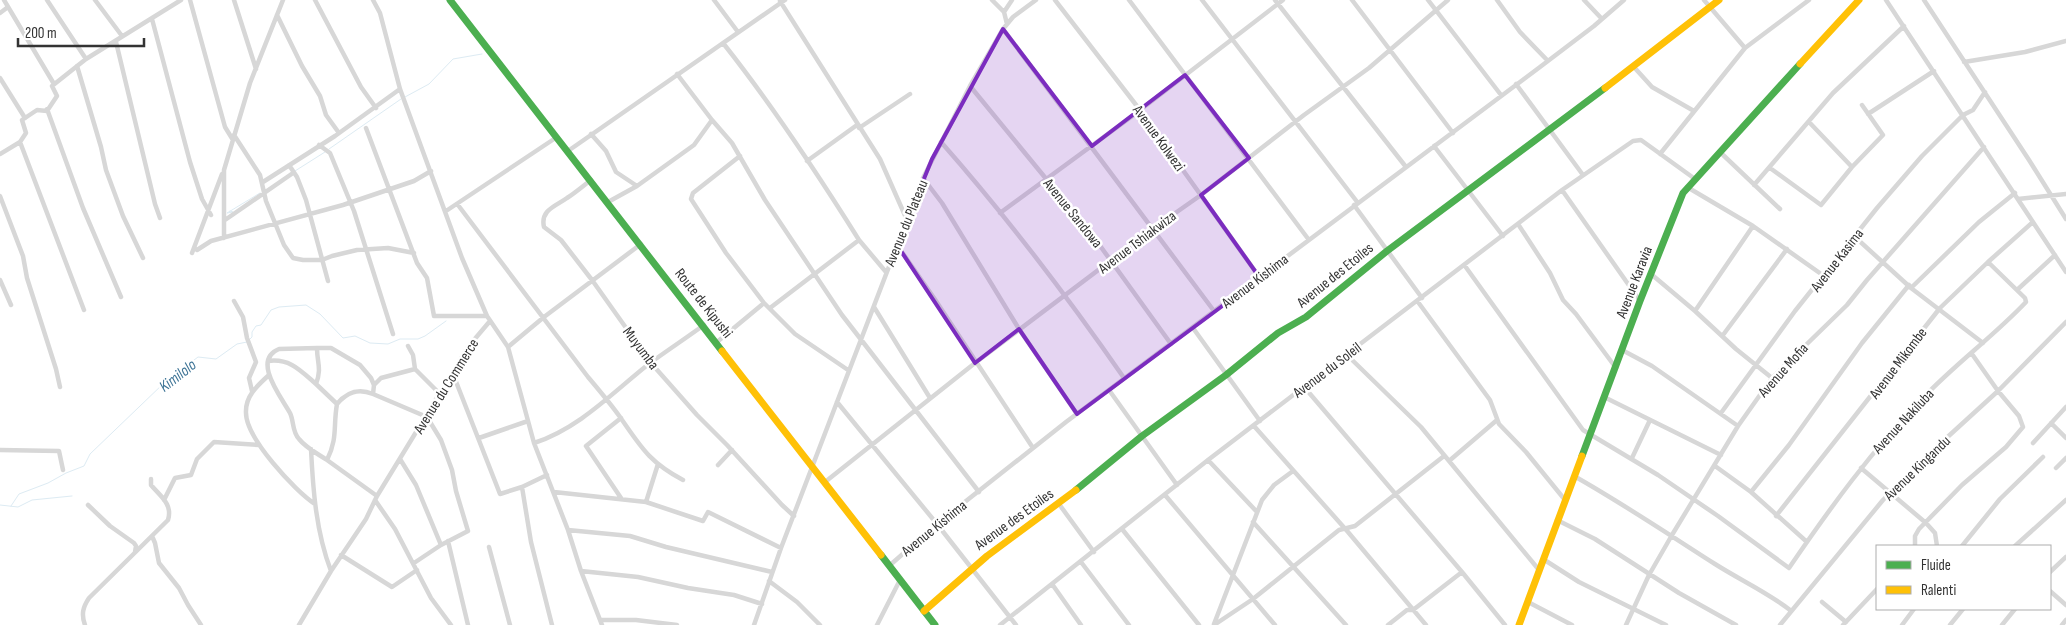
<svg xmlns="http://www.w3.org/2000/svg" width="2066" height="625" viewBox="0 0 2066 625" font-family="'Sofia Sans Condensed',sans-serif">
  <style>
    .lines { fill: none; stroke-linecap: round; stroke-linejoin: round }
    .stream { stroke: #ddebf3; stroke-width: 1 }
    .street { stroke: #d7d7d7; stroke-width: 4.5 }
    .fast { stroke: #4caf50; stroke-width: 7 }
    .slow { stroke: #ffc107; stroke-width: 7 }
    .marked { fill: #7b2cbf; fill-opacity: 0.2; stroke: #7b2cbf; stroke-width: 4; stroke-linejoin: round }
    .labels { text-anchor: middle; stroke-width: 5; stroke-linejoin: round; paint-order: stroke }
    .street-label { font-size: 15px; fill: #333; stroke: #fff }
    .water-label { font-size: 16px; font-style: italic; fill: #3f7597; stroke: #fff }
  </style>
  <rect width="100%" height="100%" fill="#fff"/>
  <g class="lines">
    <path class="stream" d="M405 97 429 84 453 59 482 54
      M329 149 401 99
      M295 171 325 152
      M230 211 233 212 227 213 260 193
      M0 505 18 507 32 500 72 496
      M11 506 19 494 48 483 66 473 84 466 90 454 164 383 198 357 216 359 237 344 247 342 252 337V332L256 326 261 325 271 310 279 307 306 305 320 314 343 338 355 336 370 343 388 344 400 339H418L425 336 446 321"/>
    <path class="street" d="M4 0 54 84
      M47 0 86 59
      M95 0 122 36
      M190 0 225 127 233 140
      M234 0 256 69
      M315 0 361 87 376 108
      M373 0 380 13 400 89 462 258 487 316 508 347 534 443 568 530 581 571 602 625
      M714 0 738 32
      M992 0 1004 12 1007 24
      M1055 0 1140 110 1260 278
      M1129 0 1309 240
      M1202 0 1358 203
      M1275 0 1406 167
      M1352 0 1453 133
      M1428 0 1501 95
      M1497 0 1520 32 1548 61
      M1584 0 1602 19
      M1704 0 1745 48
      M1886 0 2066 272
      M1924 0 2029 160 2066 219
      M780 1 880 159 907 220
      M1004 12 1012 0
      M0 13 8 7
      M277 15 302 66 320 96 326 115 339 133
      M152 19 190 162 202 199 211 215
      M1003 29 1214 311
      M116 42 155 204 160 218
      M723 43C773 106 817 173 859 240
      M1964 62 2025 52 2066 41
      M77 66 101 147 106 170 123 216 143 258
      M1633 66 1652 87 1694 111
      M677 74 712 120 732 143 765 200 842 315 979 492
      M0 78 25 118
      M1516 84 1583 175
      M970 86 1093 236 1171 344
      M47 109 83 208 121 297
      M1868 114 1934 71
      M1809 122 1852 167
      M366 128 417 263 427 278 434 316H487
      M859 128 910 94
      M591 134 606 151 616 172 637 186
      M234 135 260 175 266 201 284 245 293 258 303 260H322L332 256 357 250 388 248 414 253
      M20 142 84 310
      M941 142C1007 217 1067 296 1124 378
      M319 145 330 153 354 211 393 334
      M1434 146 1503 236
      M568 151 785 0
      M1721 153 1780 209
      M0 154 20 142 26 133 22 120 37 110 47 111 57 96 52 86 86 59 181 0
      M1660 154 1745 48 1809 0
      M807 161 857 125
      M289 165 297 177 306 200 328 281
      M1770 168 1821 205 1852 167 1883 135 1862 105
      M923 178 942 203 1019 329 1077 414
      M591 180C583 186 575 193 567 198 556 206 540 210 544 227L561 240 592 280 651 363 697 415 727 445 782 505 794 516
      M263 182 335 136 400 89
      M1754 185 1833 93 1904 26
      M1687 187 1753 226 1824 276
      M1562 190 1640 301
      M0 196 23 256 27 278 56 369 60 387
      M2018 199 2066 194
      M608 202 637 186 694 145 712 120
      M458 205 588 377C599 390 610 403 620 417 641 447 649 462 683 480
      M1354 205 1422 298
      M446 211 557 137
      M1000 213 1131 117 1283 0
      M225 220 293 173
      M1518 224 1550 273 1563 300 1576 314 1616 368
      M1855 237 1911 288 1983 343
      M224 238V170L250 83 283 0
      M897 245 934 298 1033 448
      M197 250 211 241 343 205 414 181 431 171
      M192 253 222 174
      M1465 266 1583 430 1658 475 1718 516 1789 568C1830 508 1872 450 1923 398 1955 364 1994 336 2026 302L2025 298 1988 262
      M1651 274 1695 311 1736 349 1772 378
      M0 280 11 305
      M1911 288 1979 222 2015 193
      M2017 290 2055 255
      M234 301 243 317 247 338 256 362 249 378 252 391
      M1418 302 1490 400 1499 424 1526 452 1565 500
      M764 303 795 334 848 370
      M874 307 930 398
      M770 308 859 240 886 272
      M1695 311 1753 226
      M1193 328 1260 421
      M1723 335 1787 249
      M717 342 764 303 726 253 691 199 693 193 740 156
      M408 346 413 355 415 369
      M508 347 544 317 641 244
      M317 348 279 349C251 360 282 398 290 413 294 421 292 432 299 439 306 448 318 454 327 460
      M1622 350 1652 366 1738 426
      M1347 355 1421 427 1539 570
      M268 361C290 358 301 371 316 384
      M453 374 500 494 522 487 547 475
      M269 375C258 385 245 396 246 413 246 438 295 491 315 504
      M374 385 381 378 415 369 440 394
      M1305 388 1462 572 1505 625
      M1109 390 1177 485
      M1604 397 1721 455
      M837 402 937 524 1016 625
      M337 404C347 392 358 388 373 394
      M1721 413 1795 311 1877 208 1922 156 1963 115 1973 110 1985 92
      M621 418 586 446 621 498
      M2051 423 2066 438
      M1254 426 1348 532 1426 625
      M479 438 528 421
      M534 443C580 428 613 392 650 363 668 350 686 338 704 325
      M2033 443 2066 407
      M311 449C313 490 316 532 331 571
      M0 450 59 451 63 470
      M1632 458 1650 420
      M400 459 416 485 441 545
      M1208 460 1257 512
      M1449 461 1497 420
      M718 465 732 450
      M1715 466 1751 492 1807 542
      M1861 468 1926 523 1935 533 1937 546
      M2056 468 2066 458
      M1574 476C1622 503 1668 534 1715 564 1740 580 1767 592 1790 610
      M825 482 975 363 1154 228 1201 195 1304 115 1369 68 1448 0
      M522 487 531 542 552 625
      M554 492 646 502 703 521 708 512 781 548
      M1751 492 1789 445 1862 343 1909 285
      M1165 495 1275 625
      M377 496 327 460C338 438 333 426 337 404L316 384C322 368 317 363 317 348H331L360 365 371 378 374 385 373 394 427 417 441 440 452 470 456 491 468 531 441 545 414 563
      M164 500 175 478 191 475 197 459 214 442 259 445
      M375 500 395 529 431 598 451 625
      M646 502 658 464
      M1059 504 1094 552
      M88 505 110 526 134 543 136 546 135 552
      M1776 516 1940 308 1988 262 2033 222
      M1557 520 1595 539 1679 593 1736 625
      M1253 522 1346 625
      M1122 529 1199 625
      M568 530 630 536 666 547 772 572
      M152 536 155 543 159 563 179 588 188 605 201 625
      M448 541 468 625
      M1915 546V536L1919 529 1962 485 2006 447 2023 427 2019 416 1998 391 1972 354
      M1962 546 2000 499 2043 457
      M2015 546 2066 500
      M489 547 510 625
      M341 555 392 587 417 570
      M1543 559 1579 582 1666 625
      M1081 562 1129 625
      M889 566 937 524 1066 422 1540 67 1594 26 1624 0
      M581 571 638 577 688 588 734 595 762 604
      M2050 572 2066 557
      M769 581 797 602 820 625
      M1052 584 1081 625
      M2050 591 2066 605
      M1528 602 1572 625
      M1822 602 1846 622
      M601 620H636L677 625
      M1214 624 1262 500 1274 485 1293 471
      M85 625C81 614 83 607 89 598L168 520C173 504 160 496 151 485V479
      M299 625 331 571 366 519 377 496 468 347 490 321
      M754 625 781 548 923 178 970 86 1003 29 1013 17 1036 0
      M877 625 900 580
      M1000 625 1208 460 1562 190 1633 141 1641 140 1695 179
      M1214 625 1253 599 1339 530 1355 526 1444 456
      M1388 625 1407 610H1413L1462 572
      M1626 625 1649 575 1672 535 1738 426 1772 378 1847 305 1867 280 1984 147
      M1780 625 1883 500 1930 453 1998 391 2066 322
      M1843 625 1877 589
      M1902 625 1914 609
      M1950 625 1963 609
      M2002 625 2015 609
      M2062 625 2066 620"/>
    <path class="fast" d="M450 0 722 351
      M1582 456 1640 301 1683 193 1800 64
      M1076 490 1142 436 1226 375 1278 333 1306 317 1387 251 1605 88
      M881 555 935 625"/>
    <path class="slow" d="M1800 64 1859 0
      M1605 88 1719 0
      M722 351 881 555
      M924 611 987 556 1076 490
      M1519 625 1582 456"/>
  </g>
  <path class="marked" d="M1003 29 1092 146 1185 75 1249 158 1201 195 1260 278 1077 414 1019 329 975 363 897 245 932 159Z"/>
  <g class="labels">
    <g class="street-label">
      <text transform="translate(1159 138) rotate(54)" y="5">Avenue Kolwezi</text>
      <text transform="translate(1073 213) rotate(51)" y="5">Avenue Sandowa</text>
      <text transform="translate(906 223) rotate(-68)" y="5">Avenue du Plateau</text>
      <text transform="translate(1137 242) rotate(-37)" y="5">Avenue Tshiakwiza</text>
      <text transform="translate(1837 260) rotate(-52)" y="5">Avenue Kasima</text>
      <text transform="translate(1335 275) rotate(-39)" y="5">Avenue des Etoiles</text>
      <text transform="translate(1255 281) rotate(-37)" y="5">Avenue Kishima</text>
      <text transform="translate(1634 282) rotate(-69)" y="5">Avenue Karavia</text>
      <text transform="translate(704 303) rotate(52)" y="5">Route de Kipushi</text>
      <text transform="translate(641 348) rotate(53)" y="5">Muyumba</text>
      <text transform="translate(1898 363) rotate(-53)" y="5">Avenue Mikombe</text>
      <text transform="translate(1327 370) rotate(-37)" y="5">Avenue du Soleil</text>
      <text transform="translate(1783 370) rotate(-48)" y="5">Avenue Mofia</text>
      <text transform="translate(446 386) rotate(-58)" y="5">Avenue du Commerce</text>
      <text transform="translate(1903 421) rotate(-47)" y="5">Avenue Nakiluba</text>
      <text transform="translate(1917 468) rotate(-44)" y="5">Avenue Kingandu</text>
      <text transform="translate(1014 519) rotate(-36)" y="5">Avenue des Etoiles</text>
      <text transform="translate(934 528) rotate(-39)" y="5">Avenue Kishima</text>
    </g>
    <g class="water-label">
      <text transform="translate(177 375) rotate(-38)" y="6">Kimilolo</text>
    </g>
  </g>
  <rect x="1876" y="545" width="175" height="65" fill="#ffffff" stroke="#adadad"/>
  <rect x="1886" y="561" width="25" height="8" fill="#4caf50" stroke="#adadad"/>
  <text x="1921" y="570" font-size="15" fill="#333333">Fluide</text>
  <rect x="1886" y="586" width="25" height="8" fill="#ffc107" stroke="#adadad"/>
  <text x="1921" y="595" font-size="15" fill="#333333">Ralenti</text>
  <path d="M18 38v8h126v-8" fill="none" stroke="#333333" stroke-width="2.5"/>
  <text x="25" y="38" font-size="15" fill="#333333" stroke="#ffffff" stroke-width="4" paint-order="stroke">200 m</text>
</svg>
